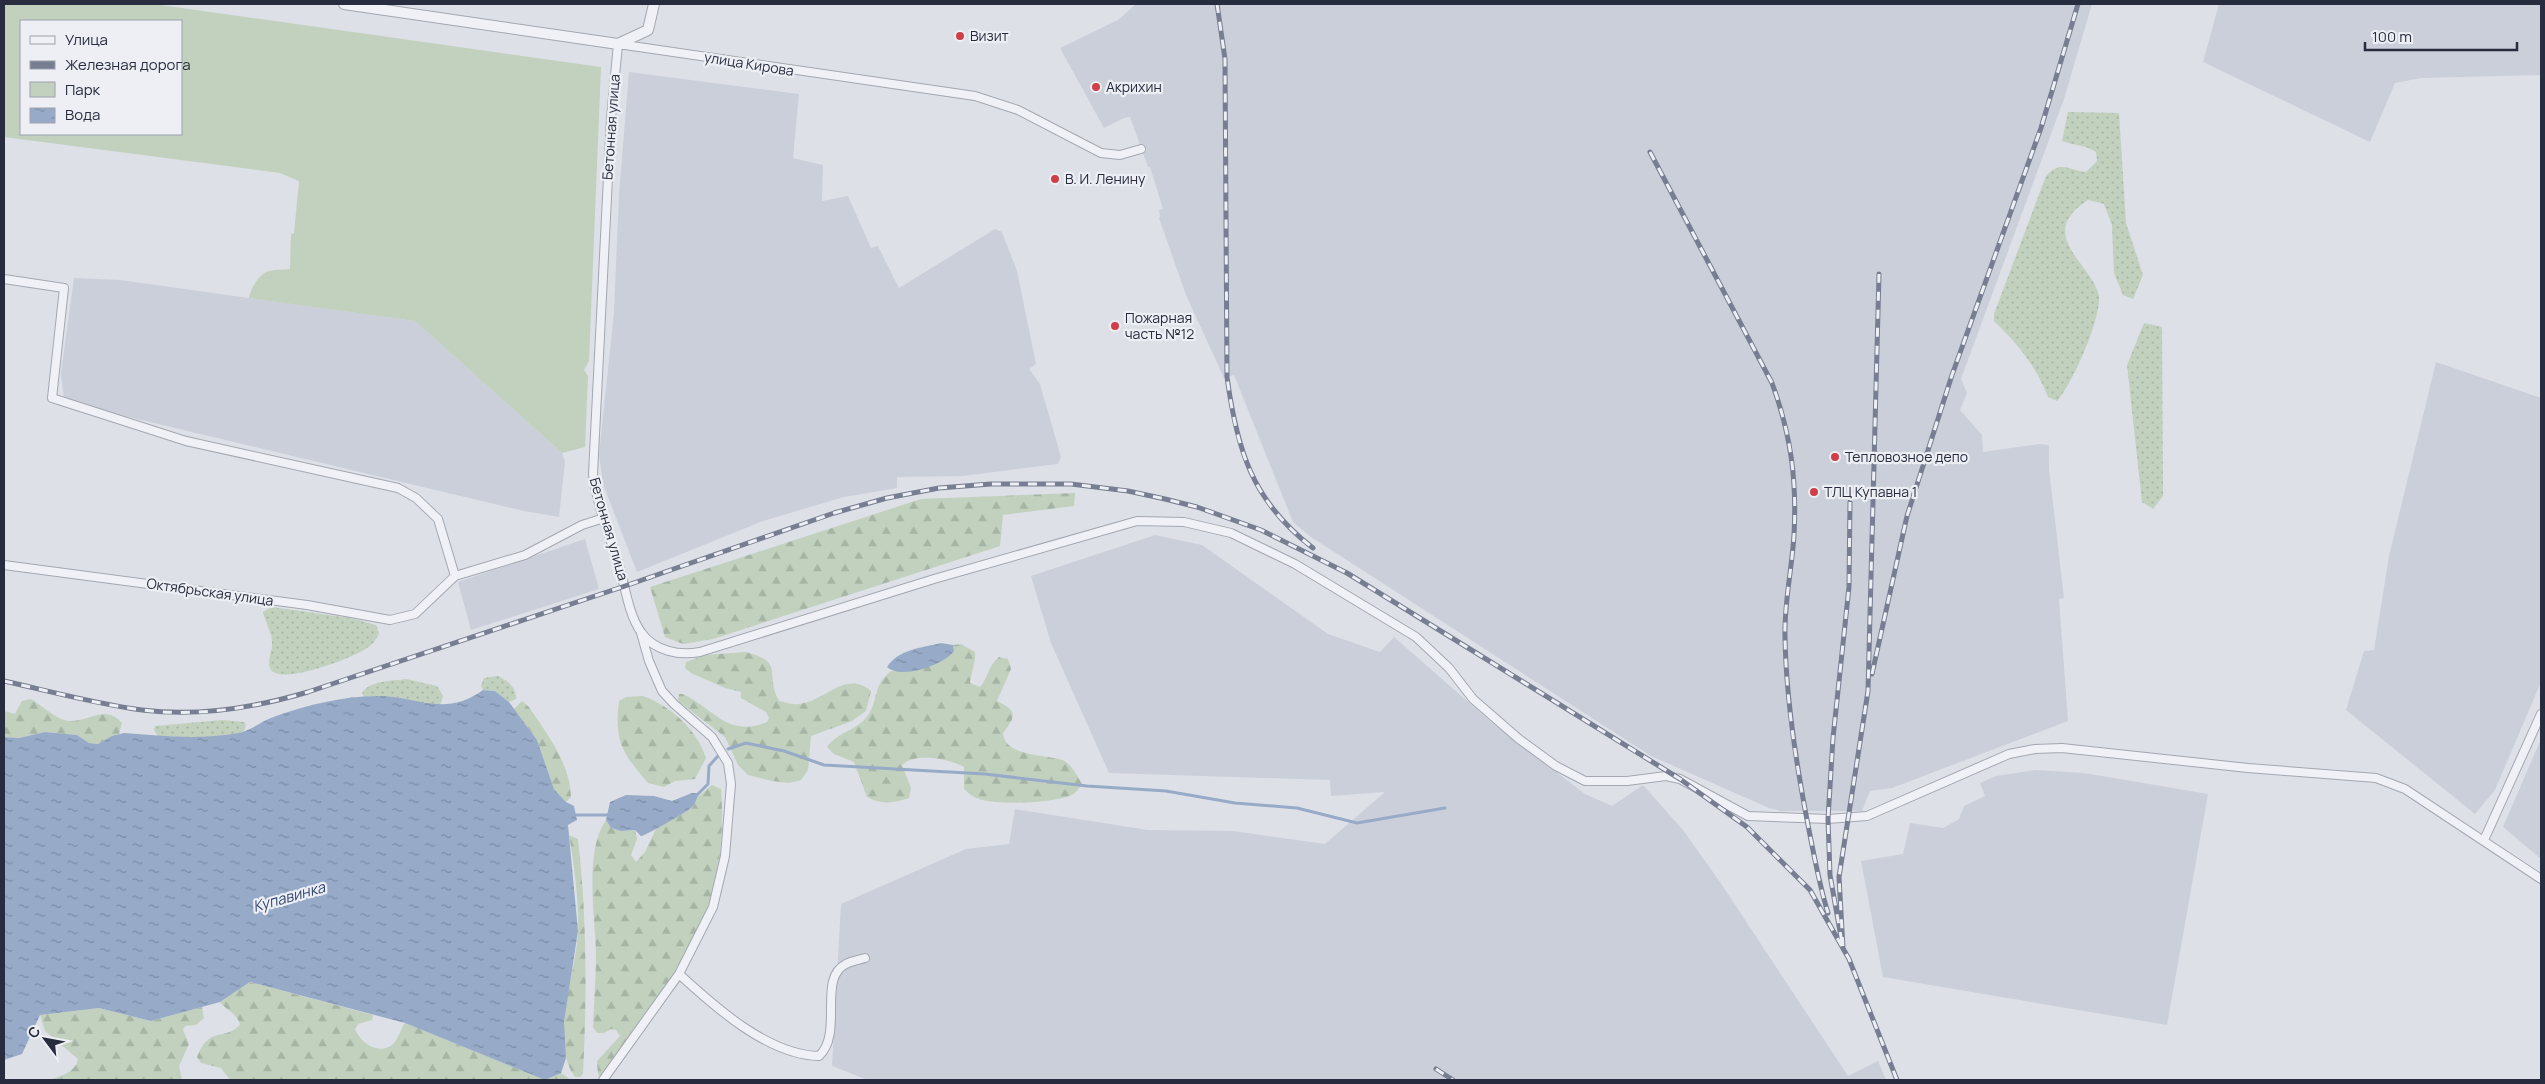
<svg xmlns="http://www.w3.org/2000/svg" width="2545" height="1084" viewBox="0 0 2545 1084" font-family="Manrope,sans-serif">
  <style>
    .built { fill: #cbcfd9 }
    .grass { fill: url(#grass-dots) }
    .forest { fill: url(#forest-firs) }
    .green { fill: #c1d1be; fill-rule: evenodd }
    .water { fill: url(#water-ripples) }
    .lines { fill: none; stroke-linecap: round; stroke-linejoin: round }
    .stream { stroke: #97abc8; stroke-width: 3 }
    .minor-casing { stroke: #a3a7b1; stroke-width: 10 }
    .tertiary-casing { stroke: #a3a7b1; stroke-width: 12 }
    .minor { stroke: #f0f1f6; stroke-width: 8 }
    .tertiary { stroke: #f0f1f6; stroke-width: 10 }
    .rail-casing { stroke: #777e91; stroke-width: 5 }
    .rail { stroke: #edeff5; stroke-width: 3; stroke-dasharray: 9; stroke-linecap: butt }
    .poi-dot { fill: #cf3f48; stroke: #edeff5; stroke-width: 2 }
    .labels { text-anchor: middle; stroke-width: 4.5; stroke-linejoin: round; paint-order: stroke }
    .poi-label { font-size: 14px; fill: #272d3e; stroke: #edeff5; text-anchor: start }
    .street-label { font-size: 14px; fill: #272d3e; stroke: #edeff5 }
    .water-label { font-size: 15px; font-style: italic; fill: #304872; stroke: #edeff5 }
  </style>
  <defs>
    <pattern id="grass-dots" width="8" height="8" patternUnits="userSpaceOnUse" patternTransform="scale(1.25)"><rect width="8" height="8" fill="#c1d1be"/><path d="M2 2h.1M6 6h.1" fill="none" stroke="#a6b4a4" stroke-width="1.8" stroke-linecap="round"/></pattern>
    <pattern id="forest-firs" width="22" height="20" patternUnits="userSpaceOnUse" patternTransform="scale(1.25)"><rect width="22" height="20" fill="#c1d1be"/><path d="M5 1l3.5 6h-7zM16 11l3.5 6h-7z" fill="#a6b4a4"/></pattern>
    <pattern id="water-ripples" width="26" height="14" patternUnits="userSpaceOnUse" patternTransform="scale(1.25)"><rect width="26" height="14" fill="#97abc8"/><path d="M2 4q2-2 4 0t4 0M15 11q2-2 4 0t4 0" fill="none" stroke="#7b8ca4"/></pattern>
  </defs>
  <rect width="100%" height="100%" fill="#dde0e7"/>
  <path class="built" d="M1136 4H2092L2064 99 1961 379 1967 393 1960 410 1982 435 1983 452 2039 444 2049 445V469L2064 598 2059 599 2068 721 1892 788 1870 791 1862 811H1781L1769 808 1651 756 1311 537 1293 522 1234 375 1224 378 1186 295 1159 218 1160 217 1159 210 1163 209 1150 167H1148L1130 117 1124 118 1104 128 1060 48 1118 20Z
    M2219 4H2541V75L2421 78 2395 83 2370 142 2203 62Z
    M629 72 799 94 793 158 823 165 822 201 848 196 871 248 878 246 899 288 995 229 1002 232 1017 271 1036 364 1029 369 1040 384 1061 457 1058 464 963 476 897 477V488L844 497 763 521 637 572 603 484 599 455 614 312 619 194Z
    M74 278 120 280 415 321 562 453 565 462 559 517 524 511 112 413 64 399 61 373Z
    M2436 362 2541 398V682L2495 790 2475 814 2346 710 2364 651 2374 650 2389 556Z
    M1155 535 1202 545 1328 634 1380 652 1394 637 1491 722 1585 794 1612 806 1643 785 1683 830 1720 882 1848 1076 1878 1061 1886 1080H868L832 1066 841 904 966 849 1009 844 1015 809 1148 830 1233 831 1325 844 1385 792 1331 796 1330 780 1109 773 1051 643 1031 576Z
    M585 539 599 589 471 630 458 582Z
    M2541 739V859L2503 827Z
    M2035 770 2084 773 2208 794 2167 1025 1883 977 1861 861 1903 854 1910 823 1943 828 1959 819 1964 806 1985 796 1980 783 1996 776Z"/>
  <path class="grass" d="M2068 112 2119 113 2126 223 2143 275 2133 299 2123 295 2114 273 2112 225 2104 204 2088 200C2082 204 2075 209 2071 215 2049 242 2095 271 2099 296 2101 319 2072 385 2057 401L2048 397C2036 366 2018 344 1994 321V314L2046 176C2061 160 2067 170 2086 172L2097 161 2096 152C2083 144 2075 146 2062 141Z
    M2144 323 2162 327 2163 496 2153 509 2142 502 2127 365Z
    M272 607 350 618 376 625 379 633C376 640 373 644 367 648 353 658 285 684 272 671 265 664 273 651 272 642 272 633 265 621 263 612Z
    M498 676C507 680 517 688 516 699L509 702 495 691 483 690 481 686 484 678Z
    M406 679 437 686 443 696 440 706 378 696 364 697 362 693C370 680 393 681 406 679Z
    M222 720 244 722 246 725 244 731 239 733 204 738 158 736 154 730 155 726Z"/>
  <path class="forest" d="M1075 493 1074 506 1003 515 1000 546 713 639 683 644 665 637 650 587 921 499Z
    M961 644 975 652C976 664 971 672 970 683L980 687C988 678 989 664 999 657L1008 659 1011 669 997 701C1018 711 1016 716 1003 733 1005 757 1044 754 1062 760 1071 763 1077 776 1082 784 1079 788 1076 793 1072 795 1053 803 1003 805 983 800 976 799 969 794 964 789V767C950 759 915 752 902 765L911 788 909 798C893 803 883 805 867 797L854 762 834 754 827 747C838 732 854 731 865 719 880 702 871 686 891 671H902L954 651 953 645Z
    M745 652C786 662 764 673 779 701 785 702 792 705 798 704 824 703 845 669 871 691L866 711 852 721 811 736 808 770 801 780 789 783 772 781 748 775 738 765 725 737 678 701 679 694H683C714 709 728 738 767 722L769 718 766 712 741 698V692L725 688 691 673 685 668 686 662 705 655Z
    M643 696C670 706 697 729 706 758L695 779 675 781 664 787 648 783C622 753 614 741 619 701L626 697Z
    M31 699C41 705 54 717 64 720 84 726 104 702 122 723L119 734 98 744 89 743 77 735 45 732 19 738 4 737V711L15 714 22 701Z
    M522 701 529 707C547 734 570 763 571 797L566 802 554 789 537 740 514 709Z
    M712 785 721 789C724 827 721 873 707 909 683 970 638 1022 603 1077L598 1075 597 1061 620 1036 616 1030 611 1029 604 1033H597L593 1027C594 1002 596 978 596 953 595 915 584 851 606 820L611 828 621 831 635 830 637 839 631 855 636 862 645 852 656 829 692 808 698 797Z
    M569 835 578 839C587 917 587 996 583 1074L580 1077H575C548 1040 577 972 578 930 579 899 574 865 569 835Z
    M250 982 373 1015 372 1020 358 1024 355 1029C360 1043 380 1056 393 1044 398 1039 401 1029 405 1023L545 1080 561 1073 571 1080H230L221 1068 201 1063 197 1057C210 1025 222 1042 240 1025 237 1013 227 1011 220 1002Z
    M202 1007 204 1018 196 1025 185 1026 183 1030 189 1044 179 1066 182 1080H50C61 1076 76 1072 78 1059L45 1031 40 1015 99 1008 151 1021Z"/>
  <path class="green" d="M4 4H154L601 67 589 361 584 370 588 376 585 447 562 453 415 321 249 298C250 289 259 274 269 271 275 269 284 270 290 269L291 234 294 233 299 181 280 173 4 137ZM21 21H181V134H21Z"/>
  <path class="water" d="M941 643 953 645 954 651C944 665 901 680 887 667 899 649 921 648 941 643Z
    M483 690 495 691 509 702 537 740 554 789 566 802 574 806 577 820 568 825 578 931 564 1022 566 1058 561 1073 545 1080 405 1023 250 982 220 1002 151 1021 99 1008 40 1015 22 1054 4 1060V737L19 738 45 732 77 735 89 743 98 744 112 736 124 733C162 736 200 740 238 733 251 731 263 720 276 716 307 705 344 696 377 696 417 696 445 718 483 690Z
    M692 793H699C697 798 695 805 691 808 687 812 645 836 641 836L635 830 621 831 611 828 606 820 610 802 626 795 654 796 672 801Z"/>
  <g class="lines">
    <path class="stream" d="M728 749 746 743 784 751 824 765 985 774 1087 786 1166 791 1235 803 1297 808 1357 823 1445 808
      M697 795 708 784 709 766 718 756
      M576 815H610"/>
    <defs>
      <path id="minor" d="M1141 149 1120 155 1101 153 1018 110 975 96 618 44 611 118 593 474C597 505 609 534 618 563 625 584 628 614 641 632 654 651 679 656 700 652L934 579 1137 521 1184 522 1231 533 1295 564 1416 637 1449 668 1473 699 1519 739 1556 766 1585 781H1627L1666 776 1680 779 1748 816 1828 819 1867 816 2009 754 2035 749 2062 748 2248 768 2376 778 2405 789 2541 879
        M4 279 64 288 52 398 186 441 398 488 416 498 438 519 455 576 415 614 390 620 307 605 4 565
        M455 576 525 555 582 525 604 518
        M2484 840 2541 714
        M679 974C715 1007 768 1055 819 1056 844 1033 817 978 846 964 851 961 859 960 865 958
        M603 1080 679 974 713 907 725 856 731 784 728 763 712 737 674 704 662 691 649 661 641 633"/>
      <path id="tertiary" d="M344 4 618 44 648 30 654 4"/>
    </defs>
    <use href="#minor" class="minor-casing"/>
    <use href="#tertiary" class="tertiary-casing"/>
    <use href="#minor" class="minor"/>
    <use href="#tertiary" class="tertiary"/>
    <defs>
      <path id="rail" d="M1217 4 1225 59 1227 377C1237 450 1252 501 1313 548
        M1650 152 1772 383C1791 435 1797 480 1794 535 1792 569 1784 603 1785 637 1786 700 1796 763 1808 825 1814 855 1819 884 1828 913
        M1850 502 1849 587 1833 738 1828 819 1830 875 1843 948 1839 877 1868 691 1879 274
        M1872 674 1907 516 1952 375 2041 128 2078 4
        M4 681C49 691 96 704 142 710 198 717 254 708 308 692L625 586 834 513 887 498 939 488 991 484H1071L1128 491 1165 499 1197 507 1261 530 1347 573 1680 779 1747 827 1810 890 1849 959 1897 1080
        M1436 1069 1453 1080"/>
    </defs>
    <use href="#rail" class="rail-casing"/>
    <use href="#rail" class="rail"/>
  </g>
  <g class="poi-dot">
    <circle cx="960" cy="36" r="5"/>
    <circle cx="1096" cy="87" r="5"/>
    <circle cx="1055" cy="179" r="5"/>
    <circle cx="1115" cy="326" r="5"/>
    <circle cx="1835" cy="457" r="5"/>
    <circle cx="1814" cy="492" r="5"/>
  </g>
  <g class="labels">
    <g class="poi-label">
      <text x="970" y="41">Визит</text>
      <text x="1106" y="92">Акрихин</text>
      <text x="1065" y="184">В. И. Ленину</text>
      <text x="1125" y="323">Пожарная<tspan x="1125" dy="16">часть №12</tspan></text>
      <text x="1845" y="462">Тепловозное депо</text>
      <text x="1824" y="497">ТЛЦ Купавна 1</text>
    </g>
    <g class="street-label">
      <text transform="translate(749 64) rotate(9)" y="5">улица Кирова</text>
      <text transform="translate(611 127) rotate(-86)" y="5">Бетонная улица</text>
      <text transform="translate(609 529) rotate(74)" y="5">Бетонная улица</text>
      <text transform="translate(210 592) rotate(8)" y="5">Октябрьская улица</text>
    </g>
    <g class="water-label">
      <text transform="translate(289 897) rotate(-16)" y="5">Купавинка</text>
    </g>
  </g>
  <rect width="2545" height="1084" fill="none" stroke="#272d3e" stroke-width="10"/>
  <rect x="20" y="20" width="162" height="115" fill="#edeff5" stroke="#9ea1ac"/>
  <rect x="30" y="36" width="25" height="8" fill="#f0f1f6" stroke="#9ea1ac"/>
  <text x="65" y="45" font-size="15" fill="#272d3e">Улица</text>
  <rect x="30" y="61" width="25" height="8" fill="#777e91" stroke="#9ea1ac"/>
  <text x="65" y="70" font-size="15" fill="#272d3e">Железная дорога</text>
  <rect x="30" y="82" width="25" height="15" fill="#c1d1be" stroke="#9ea1ac"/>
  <text x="65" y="95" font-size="15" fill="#272d3e">Парк</text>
  <rect x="30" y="108" width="25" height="15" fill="url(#water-ripples)" stroke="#9ea1ac"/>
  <text x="65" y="120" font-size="15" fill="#272d3e">Вода</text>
  <g transform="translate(45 1039) rotate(302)" stroke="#edeff5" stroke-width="4" paint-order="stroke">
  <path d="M0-4L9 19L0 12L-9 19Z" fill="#272d3e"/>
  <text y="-8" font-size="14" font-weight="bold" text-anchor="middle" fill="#272d3e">С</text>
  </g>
  <path d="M2365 42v8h152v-8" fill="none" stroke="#272d3e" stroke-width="2.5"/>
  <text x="2372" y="42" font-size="15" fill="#272d3e" stroke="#edeff5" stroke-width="4" paint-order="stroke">100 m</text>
</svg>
